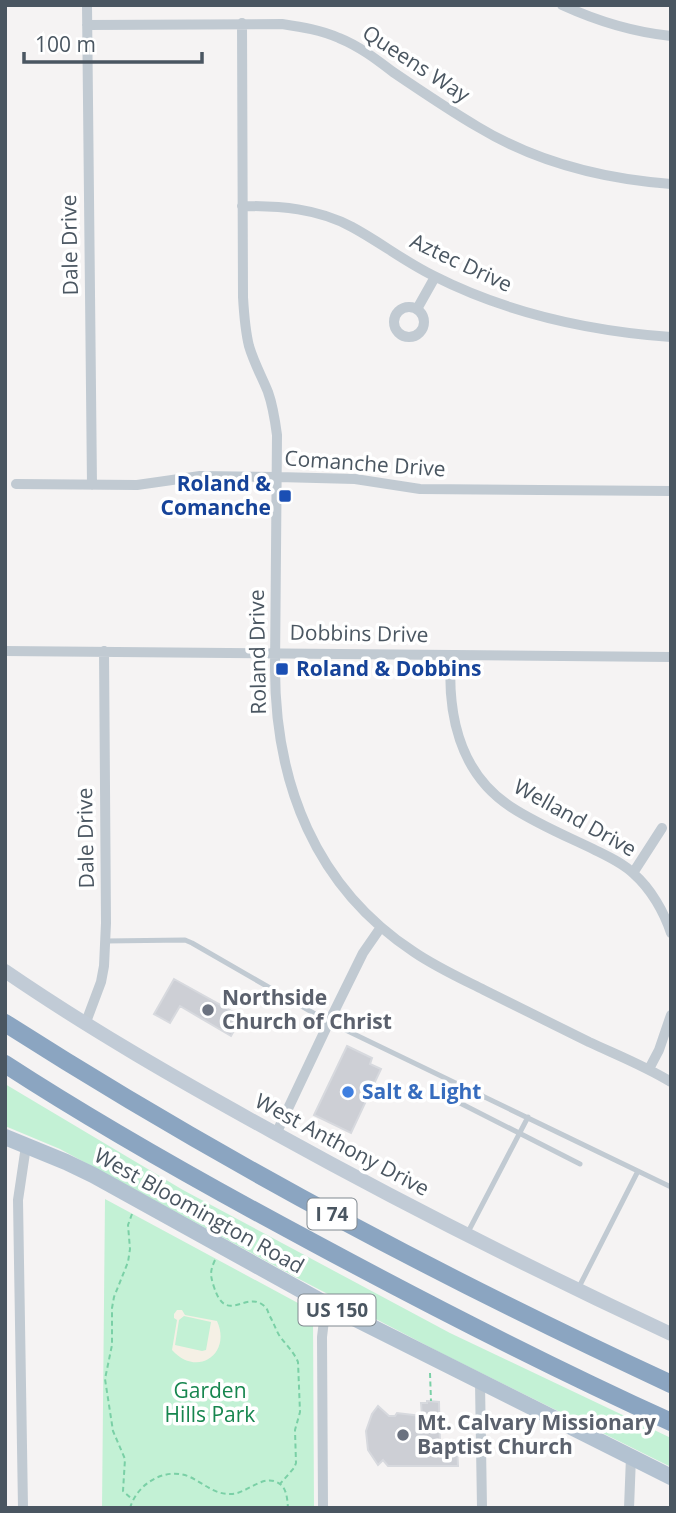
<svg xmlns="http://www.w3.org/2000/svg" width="676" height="1513" viewBox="0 0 676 1513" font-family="'Open Sans',sans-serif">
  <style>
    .green { fill: #c3f1d5 }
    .sand { fill: #f5f0e5; fill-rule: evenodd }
    .building { fill: #cdcfd5; stroke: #d7d9de; stroke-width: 2 }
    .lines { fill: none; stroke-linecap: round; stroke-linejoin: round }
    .path { stroke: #7ad0a6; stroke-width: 2; stroke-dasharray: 5 3.5; stroke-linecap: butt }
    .lane { stroke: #c1cad2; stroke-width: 5 }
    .street { stroke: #c1cad2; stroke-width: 10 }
    .secondary { stroke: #c1cbd6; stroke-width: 14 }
    .primary { stroke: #b3c2d1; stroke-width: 16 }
    .highway { stroke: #8ba5c1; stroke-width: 18 }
    .transit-dot { fill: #1a4fb4; stroke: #fff; stroke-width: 2.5 }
    .worship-dot { fill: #6b7280; stroke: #fff; stroke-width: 2.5 }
    .shop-dot { fill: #3f7fe0; stroke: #fff; stroke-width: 2.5 }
    .labels { text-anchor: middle; stroke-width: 7; stroke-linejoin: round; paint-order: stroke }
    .shield { fill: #fff; stroke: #808990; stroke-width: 2 }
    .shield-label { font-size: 19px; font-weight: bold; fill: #4a5661 }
    .street-label { font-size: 21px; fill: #4a5661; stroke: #fff }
    .transit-label { font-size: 21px; font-weight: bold; fill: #164399; stroke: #fff; text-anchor: end }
    .worship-label { font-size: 21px; font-weight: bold; fill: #5b616d; stroke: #fff; text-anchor: start }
    .shop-label { font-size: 21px; font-weight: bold; fill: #366cbe; stroke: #fff; text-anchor: start }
    .park-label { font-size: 21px; fill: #17864f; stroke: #fff }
  </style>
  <rect width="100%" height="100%" fill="#f5f3f3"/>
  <path class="green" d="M5 1084 183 1190 450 1333 671 1438V1467L443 1354 299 1279 60 1149 5 1126Z
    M105 1199 309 1309 313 1317 314 1508H102Z"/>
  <path class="sand" d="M177 1310H182L185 1315 217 1321C232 1354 197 1378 172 1350L177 1320 174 1318V1314ZM184 1316 211 1322 206 1350 202 1351 175 1345 179 1320Z"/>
  <path class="building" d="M174 979 242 1017 231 1036 180 1006 170 1023 154 1014Z
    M347 1046 372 1058 370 1064 381 1069 351 1133 314 1115Z
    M427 1401 439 1402 440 1445H457L458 1466H388L383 1460 378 1465 368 1450 366 1431 372 1414 378 1406 389 1416H395L397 1413 422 1416 421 1403H427Z"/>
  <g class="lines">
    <path class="path" d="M132 1214 128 1225 130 1249 128 1262 114 1297 112 1308V1345L105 1379 113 1431 125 1459 123 1491 132 1499
      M215 1260C210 1271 210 1275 214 1287 226 1325 245 1291 263 1305 267 1308 268 1311 269 1315 273 1321 275 1328 279 1335 285 1344 294 1352 298 1362L300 1412 295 1430 296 1463 294 1468 280 1484
      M430 1373 431 1401
      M130 1508C137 1484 165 1466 190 1477 203 1483 214 1494 229 1494 245 1495 259 1477 274 1481 287 1485 287 1497 288 1508"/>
    <path class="lane" d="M106 941 185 940 192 943 329 1022 671 1187
      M456 1101 580 1164
      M467 1234 528 1117
      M579 1287 638 1171"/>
    <path class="street" d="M87 5 92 485
      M562 5C597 21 632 32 671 36
      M242 23 243 297C244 314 245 330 249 346 254 363 262 377 268 392 273 406 275 420 277 435L275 668C275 783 315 887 414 952 436 967 460 978 484 990 519 1007 554 1025 589 1042 617 1055 645 1066 671 1082
      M87 25 282 24C302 27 321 30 339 38 359 46 376 59 393 72 421 91 449 110 478 127 536 162 604 179 671 184
      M242 206C280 206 317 208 352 227 380 242 405 262 434 276 507 313 589 331 671 337
      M394 322a15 15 0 1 1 30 0a15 15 0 1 1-30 0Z
      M417 309 435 277
      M16 484 137 485 200 476 278 477 355 479 420 489 671 491
      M5 651 671 657
      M451 655C447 713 459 773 511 807 537 824 566 836 593 849 607 856 623 863 634 874 651 889 664 912 671 933
      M633 873 662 828
      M86 1022 101 982 104 966 106 923 104 651
      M649 1069 659 1050 671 1015
      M276 1134 329 1022 363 953 381 927
      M480 1383 482 1508
      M23 1508 18 1200 26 1146
      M323 1508 322 1337 326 1304
      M629 1508 631 1457"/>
    <path class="secondary" d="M5 971C91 1030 182 1082 273 1132 403 1204 536 1271 671 1334"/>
    <path class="primary" d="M5 1137 66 1162 93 1175 326 1304 671 1477"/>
    <path class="highway" d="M5 1023C218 1159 442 1278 671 1384
      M5 1064C105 1129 209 1187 314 1243 431 1306 550 1367 671 1422"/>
  </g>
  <g class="transit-dot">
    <rect x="278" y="489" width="14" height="14" rx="3.5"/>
    <rect x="275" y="662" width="14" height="14" rx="3.5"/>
  </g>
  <g class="worship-dot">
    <circle cx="208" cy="1010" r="7"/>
    <circle cx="403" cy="1435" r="7"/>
  </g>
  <circle class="shop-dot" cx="348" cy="1092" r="7"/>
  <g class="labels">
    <g class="shield">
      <rect x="307.5" y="1198.5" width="49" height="31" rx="5"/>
      <rect x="298.5" y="1294.5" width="77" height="31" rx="5"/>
    </g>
    <g class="shield-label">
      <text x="332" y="1221">I 74</text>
      <text x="337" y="1317">US 150</text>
    </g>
    <g class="street-label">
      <text transform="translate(416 64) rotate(33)" y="7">Queens Way</text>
      <text transform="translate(70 245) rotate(-91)" y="7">Dale Drive</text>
      <text transform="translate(461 263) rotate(25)" y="7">Aztec Drive</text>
      <text transform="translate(365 464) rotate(4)" y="7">Comanche Drive</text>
      <text transform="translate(359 634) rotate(1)" y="7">Dobbins Drive</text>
      <text transform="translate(258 652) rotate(-91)" y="7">Roland Drive</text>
      <text transform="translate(575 818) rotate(29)" y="7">Welland Drive</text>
      <text transform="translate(86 838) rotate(-91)" y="7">Dale Drive</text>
      <text transform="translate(342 1145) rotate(28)" y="7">West Anthony Drive</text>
      <text transform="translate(199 1211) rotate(29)" y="7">West Bloomington Road</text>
    </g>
    <g class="transit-label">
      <text x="271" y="491">Roland &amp;<tspan x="271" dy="24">Comanche</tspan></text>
      <text x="296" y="676" text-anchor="start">Roland &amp; Dobbins</text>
    </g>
    <g class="worship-label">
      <text x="222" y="1005">Northside<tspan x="222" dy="24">Church of Christ</tspan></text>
      <text x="417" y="1430">Mt. Calvary Missionary<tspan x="417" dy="24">Baptist Church</tspan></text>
    </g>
    <g class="shop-label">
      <text x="362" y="1099">Salt &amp; Light</text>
    </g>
    <g class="park-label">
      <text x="210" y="1398">Garden<tspan x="210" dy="24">Hills Park</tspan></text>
    </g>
  </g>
  <rect width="676" height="1513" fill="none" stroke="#4a5661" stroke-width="14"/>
  <path d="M24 52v10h178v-10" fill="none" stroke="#4a5661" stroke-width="3.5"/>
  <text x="35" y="52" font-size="21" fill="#4a5661" stroke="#ffffff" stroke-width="5" paint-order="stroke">100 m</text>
</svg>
